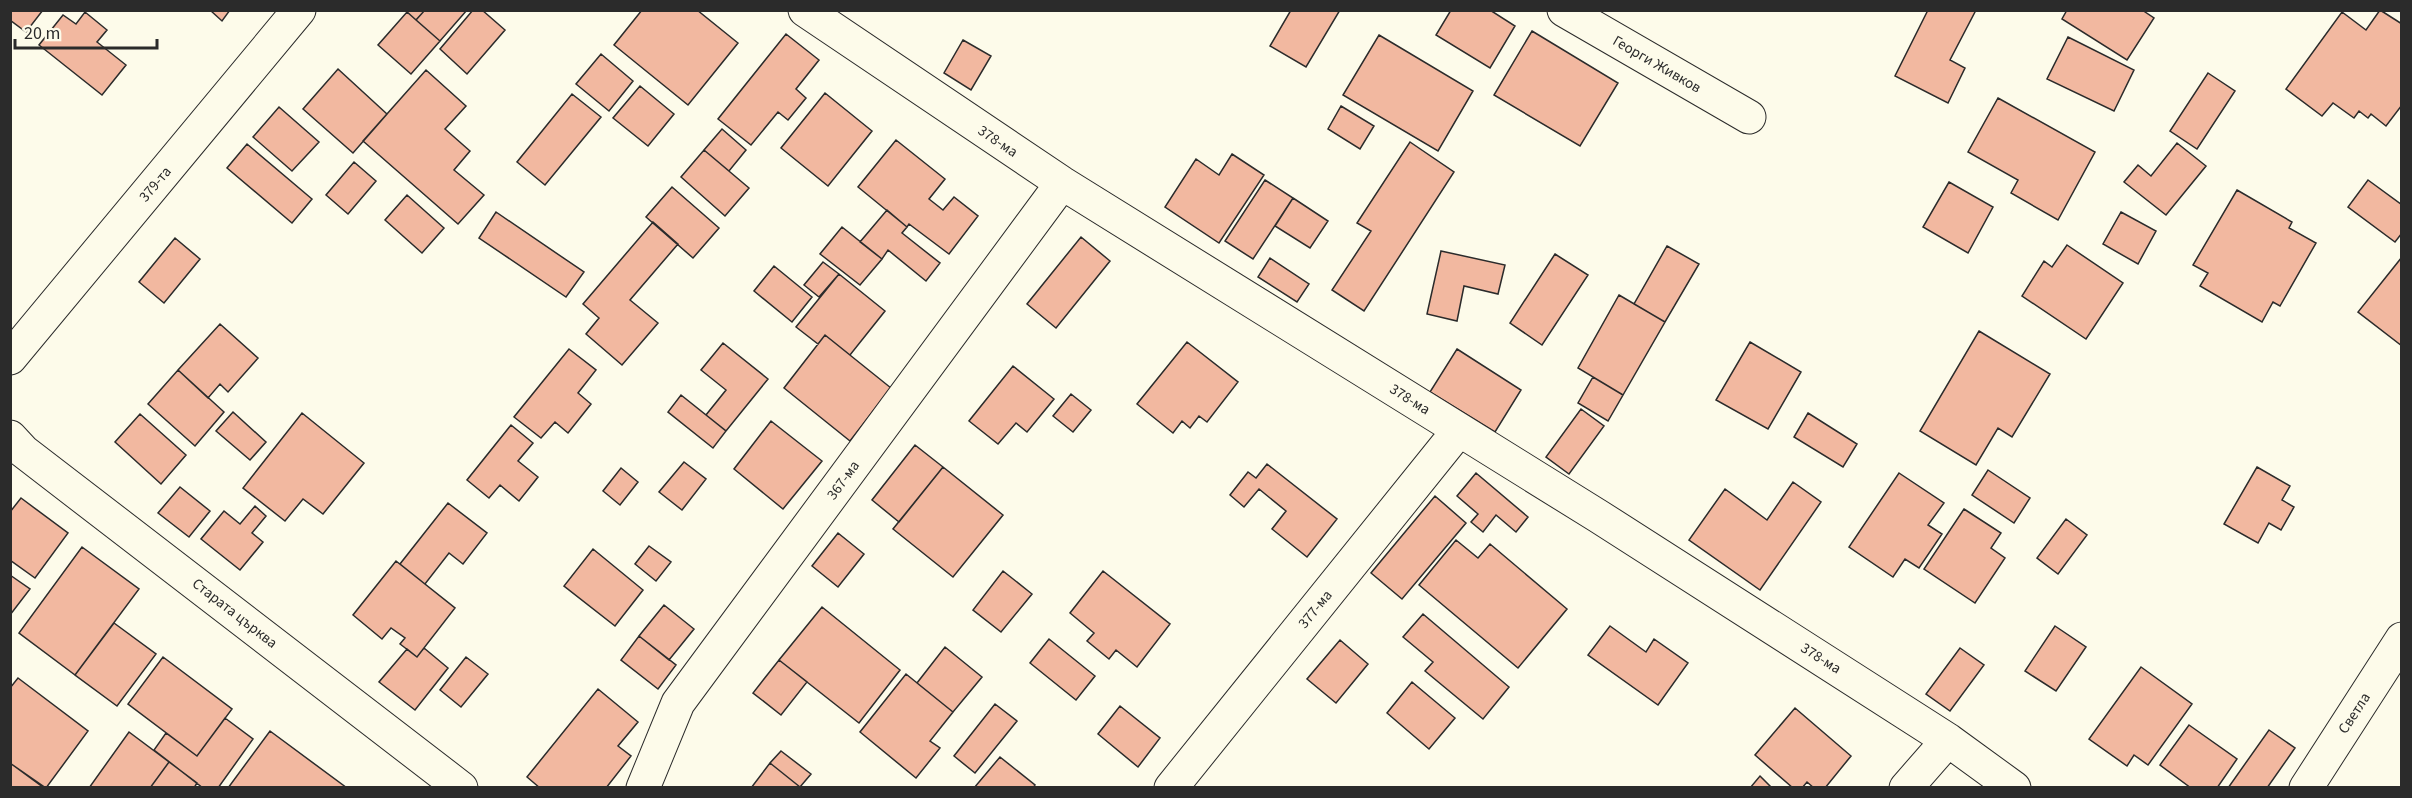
<svg xmlns="http://www.w3.org/2000/svg" width="2412" height="798" viewBox="0 0 2412 798" font-family="'Source Sans 3',sans-serif">
  <style>
    .building { fill: #f2b8a0; stroke: #2b2b2b; stroke-width: 1.5 }
    .lines { fill: none; stroke-linecap: round; stroke-linejoin: round }
    .street-casing { stroke: #2b2b2b; stroke-width: 35 }
    .street { stroke: #fdfbea; stroke-width: 33 }
    .labels { text-anchor: middle; stroke-width: 4.5; stroke-linejoin: round; paint-order: stroke }
    .street-label { font-size: 15px; fill: #2b2b2b; stroke: #fdfbea }
  </style>
  <rect width="100%" height="100%" fill="#fdfbea"/>
  <path class="building" d="M10 10H43L26 32 10 20Z
    M210 10H230L222 21Z
    M405 10H425L416 20Z
    M425 10H467L440 41 416 20Z
    M473 10H482L505 30 467 74 440 49Z
    M642 10H697L738 43 688 105 614 45Z
    M1291 10H1340L1306 67 1270 46Z
    M1451 10H1490L1515 26 1490 68 1436 35Z
    M1928 10H1976L1950 60 1965 68 1948 103 1895 76Z
    M2067 10H2142L2154 18 2127 60 2062 19Z
    M2380 10 2402 24V105L2386 126 2371 114 2368 118 2359 111 2354 118 2333 103 2322 116 2286 89 2342 12 2366 30Z
    M85 12 107 30 97 42 126 65 102 95 39 45 63 15 76 24Z
    M407 12 440 41 411 74 378 45Z
    M1532 31 1618 83 1580 146 1494 95Z
    M786 34 819 60 796 89 806 98 788 120 778 112 751 145 718 119Z
    M1379 35 1473 91 1438 151 1343 95Z
    M2068 37 2134 70 2114 111 2047 79Z
    M963 40 991 56 971 90 944 73Z
    M601 54 633 81 609 111 576 84Z
    M338 69 387 114 353 153 303 109Z
    M426 70 466 106 445 129 470 151 454 170 484 195 458 224 363 141Z
    M2208 73 2235 91 2197 149 2170 131Z
    M640 86 674 114 648 146 613 118Z
    M825 93 872 131 828 186 781 148Z
    M572 94 601 117 545 185 517 162Z
    M1998 98 2095 152 2058 220 2011 193 2018 180 1968 152Z
    M1341 106 1374 126 1360 149 1328 129Z
    M279 107 319 142 292 171 253 137Z
    M722 129 746 150 729 171 704 150Z
    M896 140 945 179 929 199 943 210 954 197 978 216 949 254 909 224 907 227 858 187Z
    M1410 142 1454 172 1364 311 1332 290 1371 231 1357 223Z
    M2177 143 2206 166 2166 215 2124 182 2138 165 2151 176Z
    M247 144 312 199 292 223 227 168Z
    M704 150 749 188 725 216 681 177Z
    M1232 154 1264 175 1219 243 1165 207 1196 159 1219 175Z
    M354 162 376 181 348 214 326 195Z
    M1265 180 1293 198 1253 259 1225 241Z
    M2368 180 2402 205V233L2395 242 2348 207Z
    M1949 182 1993 207 1968 253 1923 227Z
    M672 187 719 228 693 258 646 217Z
    M2237 190 2292 222 2289 228 2316 243 2280 306 2273 302 2262 322 2200 286 2208 273 2193 265Z
    M407 195 444 228 422 253 385 220Z
    M1293 198 1328 221 1310 248 1275 226Z
    M887 210 907 227 902 233 940 263 926 281 888 250 882 259 860 242Z
    M496 212 584 272 566 297 479 238Z
    M2121 212 2156 231 2138 264 2103 244Z
    M653 222 678 244 630 300 658 323 622 365 586 334 599 318 583 304Z
    M842 227 882 259 860 285 820 254Z
    M1081 237 1110 261 1056 328 1027 304Z
    M175 238 200 259 164 303 139 282Z
    M2067 245 2123 283 2086 339 2022 296 2044 261 2052 267Z
    M1667 246 1699 264 1665 322 1634 304Z
    M1441 251 1505 265 1498 294 1464 286 1457 321 1427 314Z
    M1555 254 1588 275 1542 345 1510 323Z
    M2402 257V346L2358 312Z
    M1270 258 1309 284 1297 302 1258 277Z
    M823 262 839 274 819 297 804 285Z
    M774 266 812 297 792 322 754 291Z
    M839 274 885 311 850 355 825 335 818 344 796 327Z
    M1619 295 1665 322 1623 395 1578 368Z
    M220 324 258 358 228 392 220 384 208 398 178 370Z
    M1979 331 2050 374 2012 437 1998 428 1976 465 1920 431Z
    M825 335 891 388 850 441 784 388Z
    M1187 342 1238 382 1207 422 1199 416 1190 428 1182 421 1173 433 1137 404Z
    M1750 342 1801 372 1768 429 1716 400Z
    M723 343 768 379 726 431 706 415 726 390 701 370Z
    M569 349 596 370 578 393 591 404 568 433 555 422 541 438 514 417Z
    M1457 349 1521 390 1495 432 1430 392Z
    M1013 366 1054 399 1027 432 1016 423 998 444 969 421Z
    M178 370 224 412 195 446 148 404Z
    M1593 377 1623 395 1608 421 1578 403Z
    M1071 394 1091 410 1073 432 1053 416Z
    M681 395 726 431 713 448 668 412Z
    M1581 409 1604 426 1569 474 1546 457Z
    M233 412 266 442 250 460 216 431Z
    M302 413 364 463 323 514 303 499 285 521 243 488Z
    M1808 413 1857 444 1843 467 1794 437Z
    M140 414 186 455 161 484 115 442Z
    M771 421 822 461 783 509 734 469Z
    M511 425 533 443 518 461 538 477 519 501 500 485 489 498 467 480Z
    M915 445 943 467 899 522 872 500Z
    M684 462 706 479 682 510 659 492Z
    M1267 464 1337 519 1307 557 1272 529 1286 511 1259 489 1244 507 1230 495 1248 472 1256 478Z
    M943 467 1003 515 953 577 893 529Z
    M2257 467 2290 486 2282 500 2294 507 2281 530 2269 523 2258 543 2224 524Z
    M621 468 638 482 620 505 603 491Z
    M1988 470 2030 498 2014 523 1972 495Z
    M1476 473 1528 517 1516 532 1496 515 1483 532 1471 522 1478 514 1457 496Z
    M1899 473 1944 503 1928 525 1942 534 1919 568 1905 559 1893 577 1849 547Z
    M1793 482 1821 502 1760 590 1689 540 1725 489 1767 520Z
    M180 487 210 511 189 537 158 513Z
    M1435 496 1466 523 1402 599 1371 573Z
    M21 498 68 533 35 578 10 560V512Z
    M448 503 487 533 463 564 449 553 425 584 400 564Z
    M255 506 266 516 252 533 263 542 240 570 201 539 224 511 240 524Z
    M1964 509 2001 533 1991 548 2005 558 1975 603 1924 569Z
    M2066 519 2087 535 2058 574 2037 558Z
    M838 533 864 554 838 587 812 566Z
    M1456 540 1478 558 1490 544 1567 609 1518 668 1419 585Z
    M649 546 671 562 656 581 635 564Z
    M82 547 139 589 75 675 19 633Z
    M593 549 643 590 615 626 564 586Z
    M396 561 455 608 417 657 400 644 405 638 391 628 382 639 353 615Z
    M1003 571 1032 594 1001 632 973 610Z
    M1103 571 1170 624 1137 667 1116 650 1109 659 1087 641 1094 633 1070 613Z
    M10 575 30 589 10 615Z
    M664 605 694 629 669 660 639 636Z
    M822 607 900 670 859 723 779 660Z
    M1423 614 1509 687 1483 719 1425 671 1433 662 1403 637Z
    M114 623 156 654 117 706 75 675Z
    M1610 626 1646 652 1654 639 1688 663 1658 705 1588 655Z
    M2055 626 2086 647 2056 691 2025 671Z
    M639 636 676 665 658 689 621 660Z
    M1049 639 1095 676 1076 700 1030 663Z
    M1340 640 1368 664 1336 703 1307 679Z
    M945 647 982 677 953 712 917 683Z
    M424 648 448 668 415 710 379 682 407 649 417 657Z
    M1960 648 1984 665 1950 711 1926 694Z
    M163 657 232 709 197 756 128 704Z
    M466 657 488 674 461 707 440 690Z
    M779 660 807 682 781 715 753 693Z
    M2141 667 2192 704 2148 765 2134 755 2127 766 2089 739Z
    M906 674 953 712 930 741 940 748 916 778 860 732Z
    M18 678 88 731 46 788 10 763V688Z
    M1412 682 1455 718 1429 749 1387 713Z
    M598 689 638 722 618 746 631 756 606 788H540L527 777Z
    M995 704 1017 721 975 773 954 756Z
    M1120 706 1160 738 1138 767 1098 734Z
    M1795 708 1851 756 1825 788H1814L1807 782 1802 788H1793L1755 755Z
    M225 718 253 739 218 788H203L154 750 166 733 197 756Z
    M2189 725 2237 759 2217 788H2191L2160 765Z
    M2269 730 2295 748 2267 788H2228Z
    M270 731 347 788H228Z
    M129 732 169 762 150 788H89Z
    M781 751 811 774 800 787 770 763Z
    M1000 757 1035 785 1033 788H974Z
    M169 762 197 783 194 788H150Z
    M10 763 44 788H10Z
    M770 763 800 787V788H751Z
    M1760 776 1772 788H1750Z"/>
  <g class="lines">
    <defs>
      <path id="street" d="M805 10 1062 183 1598 516 1948 740 2014 788
        M1564 10 1749 117
        M10 358 299 10
        M10 437 23 451 461 788
        M643 788 678 703 1062 183
        M1171 788 1459 430
        M1906 788 1948 740
        M2306 788 2402 639"/>
    </defs>
    <use href="#street" class="street-casing"/>
    <use href="#street" class="street"/>
  </g>
  <g class="labels">
    <g class="street-label">
      <text transform="translate(1657 64) rotate(30)" y="5">Георги Живков</text>
      <text transform="translate(998 141) rotate(34)" y="5">378-ма</text>
      <text transform="translate(155 184) rotate(-50)" y="5">379-та</text>
      <text transform="translate(1410 399) rotate(32)" y="5">378-ма</text>
      <text transform="translate(843 480) rotate(-54)" y="5">367-ма</text>
      <text transform="translate(1315 609) rotate(-51)" y="5">377-ма</text>
      <text transform="translate(235 613) rotate(38)" y="5">Старата църква</text>
      <text transform="translate(1821 658) rotate(32)" y="5">378-ма</text>
      <text transform="translate(2354 713) rotate(-57)" y="5">Светла</text>
    </g>
  </g>
  <rect width="2412" height="798" fill="none" stroke="#2b2b2b" stroke-width="24"/>
  <path d="M15 39v9h142v-9" fill="none" stroke="#2b2b2b" stroke-width="3"/>
  <text x="24" y="39" font-size="18" fill="#2b2b2b" stroke="#fdfbea" stroke-width="4.5" paint-order="stroke">20 m</text>
</svg>
